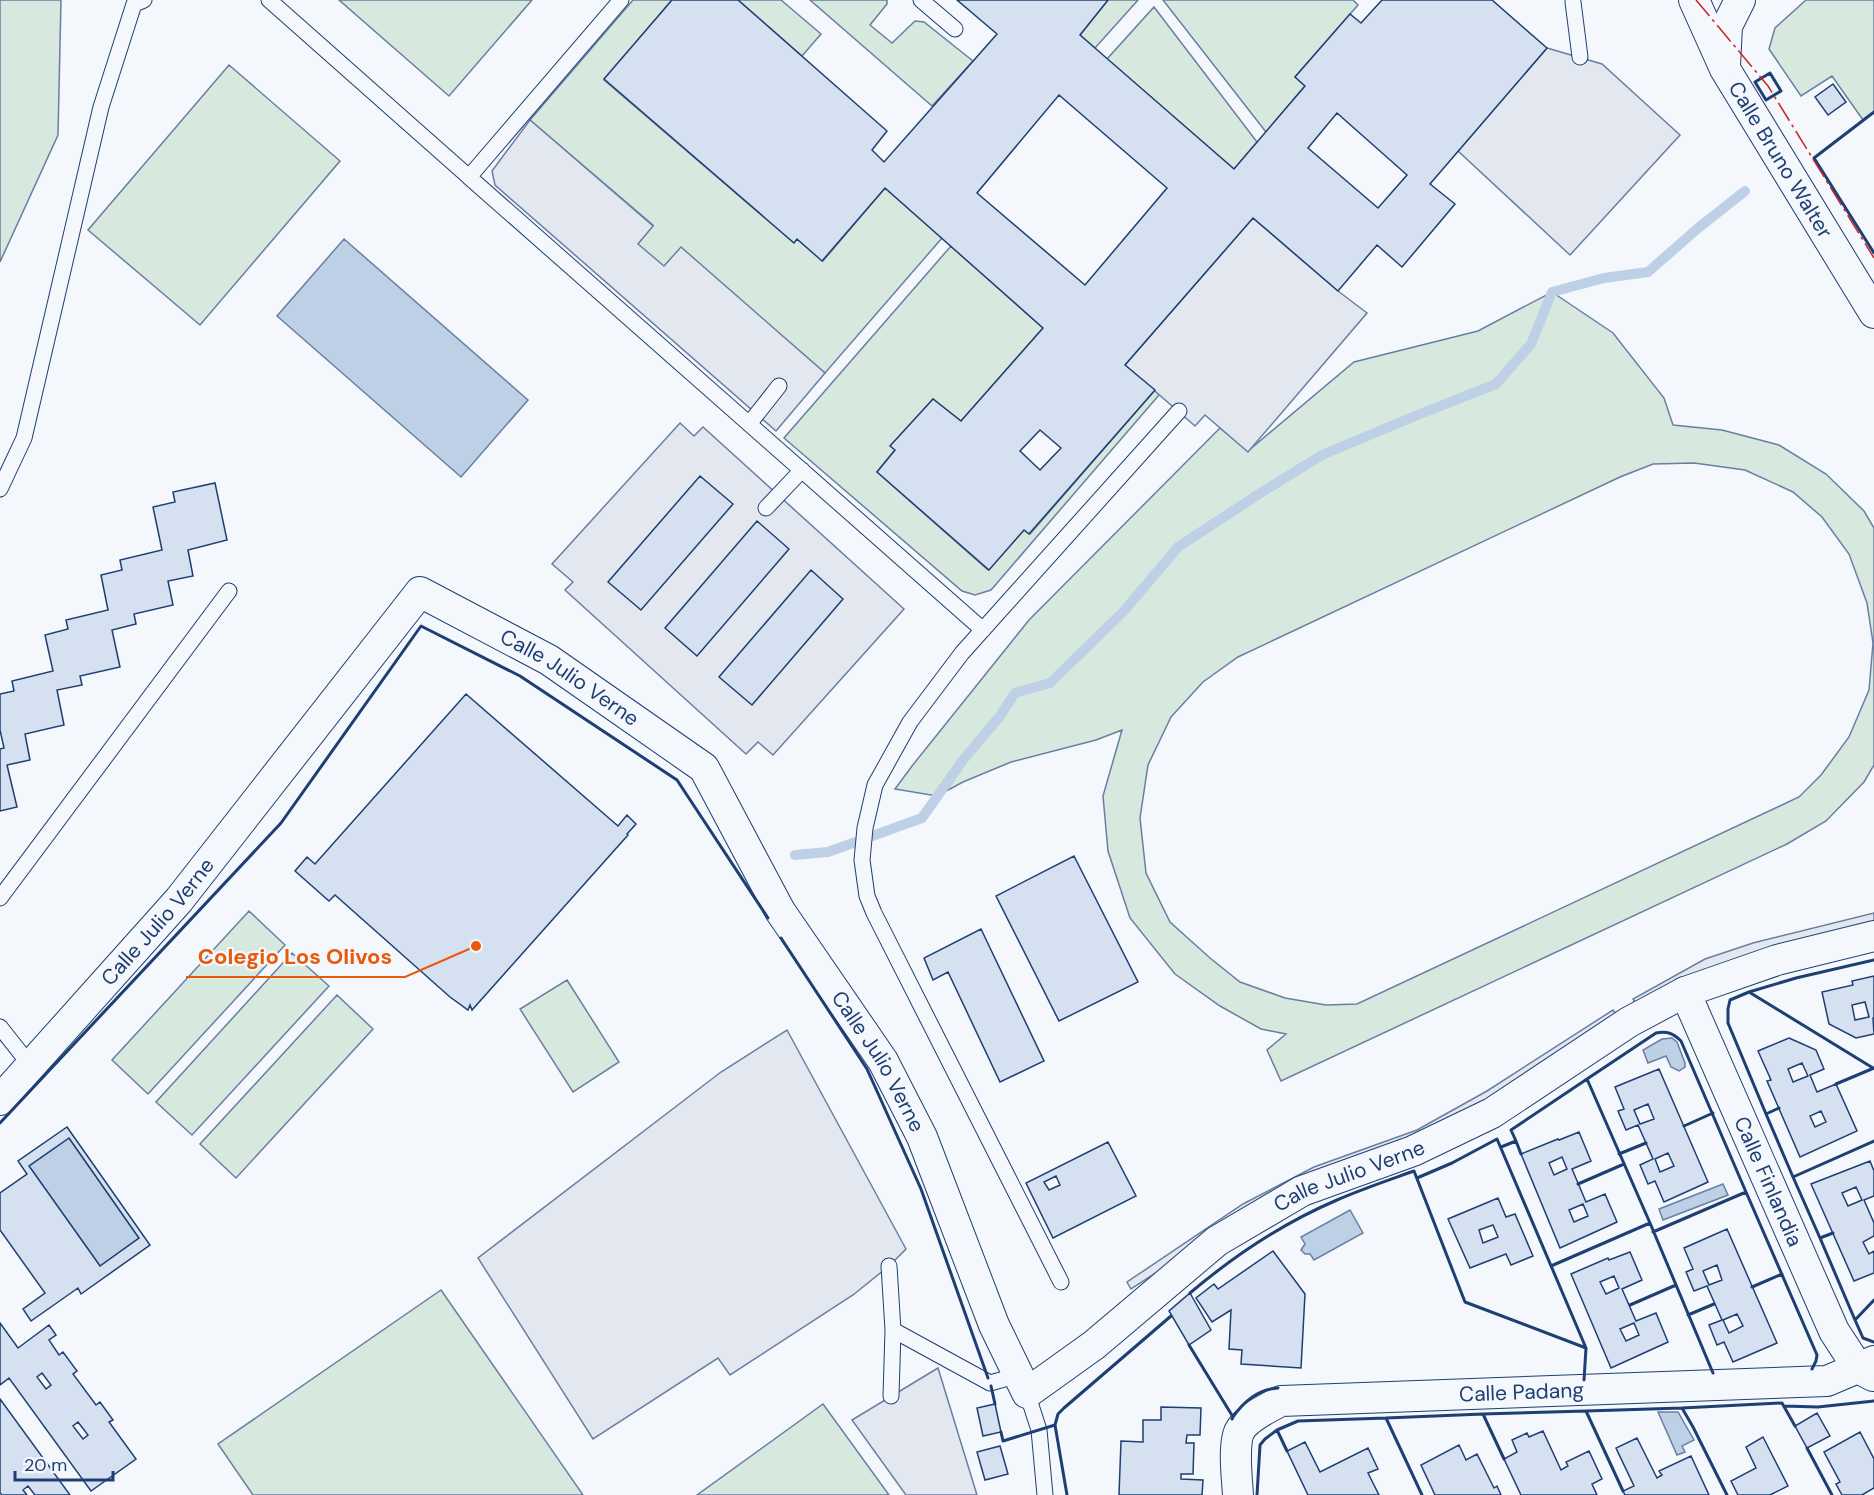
<svg xmlns="http://www.w3.org/2000/svg" width="1874" height="1495" viewBox="0 0 1874 1495" font-family="'DM Sans',sans-serif">
  <style>
    .green { fill: #d7e8df; stroke: #687fa3; stroke-width: 1.5; fill-rule: evenodd }
    .parking { fill: #e3e8f0; stroke: #687fa3; stroke-width: 1.5 }
    .water { fill: #bed0e5; stroke: #687fa3; stroke-width: 1.5 }
    .lines { fill: none; stroke-linecap: round; stroke-linejoin: round }
    .stream { stroke: #bed0e5; stroke-width: 10 }
    .building { fill: #d5e0f0; stroke: #1d3f73; stroke-width: 1.5; fill-rule: evenodd }
    .lane-casing { stroke: #1d3f73; stroke-width: 17 }
    .street-casing { stroke: #1d3f73; stroke-width: 32 }
    .lane { stroke: #f4f7fb; stroke-width: 15 }
    .street { stroke: #f4f7fb; stroke-width: 30 }
    .wall { stroke: #1d3f73; stroke-width: 3 }
    .power { stroke: #c62828; stroke-width: 1.5; stroke-dasharray: 21 4.5 3 4.5; stroke-linecap: butt }
    .labels { text-anchor: middle; stroke-width: 4.5; stroke-linejoin: round; paint-order: stroke }
    .street-label { font-size: 21px; fill: #1d3f73; stroke: #f4f7fb }
    .leader { fill: none; stroke: #e8590c; stroke-width: 2 }
    .callout-dot { fill: #e8590c; stroke: #f4f7fb; stroke-width: 2 }
    .callout-label { font-size: 22px; text-anchor: middle; font-weight: bold; fill: #e8590c; stroke: #f4f7fb; stroke-width: 4.5; stroke-linejoin: round; paint-order: stroke }
  </style>
  <rect width="100%" height="100%" fill="#f4f7fb"/>
  <path class="green" d="M0 0H61L58 135 0 262Z
    M339 0H532L449 96Z
    M633 0H672L604 80 793 242 797 239 823 261 885 188 942 238 825 373 681 248 664 267 637 244 653 225 530 120Z
    M738 0H781L821 34 802 56Z
    M810 0H887V4L870 25 892 43 915 21 924 22 973 61 932 106Z
    M1108 0H1138L1095 48 1080 35Z
    M1163 0H1353L1358 5 1295 77 1305 86 1266 132Z
    M1806 0H1874V112L1863 120 1832 76 1801 96 1769 49 1775 28Z
    M1154 7 1257 142 1234 169 1107 59Z
    M229 65 340 161 200 325 88 230Z
    M951 246 1043 328 961 421 933 399 891 446 895 450 877 472 988 570 1024 530 1030 534 1155 390 1159 395 991 590 975 595 962 591 784 438Z
    M1552 292 1613 333 1664 398 1673 425 1722 430 1779 445 1826 474 1864 511 1874 528V765L1864 782 1826 821 1787 844 1281 1081 1267 1050 1286 1034 1261 1029 1220 1006 1175 974 1130 918 1108 851 1103 796 1122 730 1096 740 1011 762 963 782 937 796 895 789 912 766 1029 620 1220 428 1248 451 1354 362 1478 331ZM1694 463 1745 470 1793 492 1822 517 1849 554 1867 603 1873 643 1869 690 1849 737 1821 775 1799 797 1357 1004 1326 1005 1285 998 1240 982 1210 958 1170 922 1146 873 1140 818 1148 765 1171 717 1203 682 1238 657 1620 477 1653 464Z
    M249 911 285 945 148 1094 112 1060Z
    M292 953 329 986 192 1135 156 1102Z
    M567 980 619 1062 573 1092 520 1009Z
    M337 995 373 1029 236 1178 200 1144Z
    M441 1290 583 1495H253L218 1444Z
    M823 1404 889 1495H697Z"/>
  <path class="parking" d="M1547 48 1602 64 1680 135 1570 255 1458 151Z
    M530 120 653 226 638 244 664 266 681 247 825 373 776 431 495 185 492 171Z
    M1253 218 1338 291 1367 313 1248 452 1205 415 1195 426 1125 365Z
    M680 423 694 436 703 427 904 609 773 755 758 742 746 754 565 590 573 582 552 564Z
    M1874 913V924L1639 1009 1633 999 1705 959 1753 943Z
    M1613 1010 1620 1020 1492 1100 1251 1211 1131 1289 1127 1282 1243 1204 1314 1167 1417 1130 1487 1091Z
    M787 1030 906 1249 889 1266 853 1295 730 1375 718 1358 593 1439 478 1258 721 1072Z
    M938 1368 977 1495H906L852 1420Z"/>
  <path class="water" d="M344 239 528 400 461 477 277 316Z
    M1672 1038 1677 1042 1685 1063V1067L1679 1071 1671 1067 1666 1056 1648 1063 1643 1050 1662 1039Z
    M69 1138 139 1238 100 1266 29 1166Z
    M1723 1184 1728 1195 1663 1220 1659 1209Z
    M1350 1210 1363 1233 1314 1260 1310 1254H1305L1301 1250 1305 1244 1301 1237Z
    M1658 1412H1678L1694 1440 1682 1446 1685 1452 1677 1455Z"/>
  <g class="lines">
    <path class="stream" d="M795 855 828 852 922 818 963 760 1000 716 1015 693 1050 683 1123 612 1178 547 1259 494 1322 455 1420 414 1496 384 1531 344 1552 292 1604 278 1648 272 1697 229 1745 191"/>
  </g>
  <path class="building" d="M672 0H738L887 131 872 150 884 162 997 34 957 0H1108L1080 35 1234 169 1305 86 1295 77 1350 14 1361 23 1382 0H1492L1547 48 1430 184 1455 204 1402 267 1377 245 1338 291 1253 218 1125 365 1155 390 1029 534 1024 530 989 570 877 472 895 450 890 446 933 399 961 421 1043 328 885 188 822 261 797 239 794 243 604 79ZM1059 95 1167 188 1085 285 977 193ZM1337 113 1407 175 1378 208 1308 148ZM1040 430 1061 448 1040 470 1020 451Z
    M1833 84 1846 102 1828 115 1815 97Z
    M700 476 733 504 641 610 608 582Z
    M215 483 227 540 188 550 193 576 168 581 173 605 134 614 136 624 112 630 120 667 80 676 82 685 57 690 64 725 25 734 30 760 7 765 17 807 0 811V749L4 748 0 730V694L14 691 12 681 53 671 45 635 68 629 66 620 108 610 101 575 122 570 120 560 162 550 153 507 175 502 173 492Z
    M757 521 789 549 697 656 665 628Z
    M811 570 843 599 752 705 719 677Z
    M466 694 618 826 627 815 636 824 627 834 628 835 472 1010 470 1005 468 1010 450 997 335 895 329 901 295 871 307 857 315 864Z
    M1074 856 1138 982 1059 1021 996 896Z
    M981 929 1044 1061 1000 1082 948 972 933 980 924 958Z
    M1874 976V1018H1873L1874 1034 1856 1038 1829 1024 1822 992 1853 985 1852 981ZM1865 1002 1869 1017 1855 1020 1852 1005Z
    M1789 1038 1816 1050 1824 1069 1810 1075 1817 1092 1836 1084 1857 1131 1800 1157 1767 1081 1771 1080 1758 1051ZM1802 1063 1808 1076 1793 1082 1788 1069ZM1821 1111 1826 1122 1815 1127 1810 1116Z
    M1659 1069 1708 1182 1664 1202 1655 1181 1648 1184 1640 1165 1653 1159 1638 1125 1626 1130 1618 1111 1624 1109 1615 1087ZM1648 1104 1654 1119 1640 1124 1634 1110ZM1668 1153 1674 1166 1660 1172 1655 1159Z
    M67 1127 150 1245 81 1294 78 1288 31 1321 23 1309 45 1293 0 1230V1193L27 1174 18 1161ZM69 1138 139 1238 100 1266 29 1166Z
    M1579 1132 1591 1161 1572 1169 1586 1202 1605 1194 1617 1222 1560 1248 1521 1154 1558 1139 1559 1140ZM1562 1157 1567 1169 1554 1175 1549 1163ZM1583 1204 1588 1216 1574 1222 1569 1210Z
    M1108 1142 1136 1196 1053 1238 1026 1183ZM1056 1176 1060 1185 1049 1190 1044 1182Z
    M1870 1161 1874 1171V1196L1864 1200 1874 1223V1236L1863 1242 1869 1254 1874 1251V1273L1854 1281 1811 1184ZM1856 1187 1862 1200 1848 1206 1842 1193Z
    M1498 1198 1506 1217 1515 1214 1533 1256 1511 1265 1506 1254 1470 1268 1448 1219ZM1493 1225 1498 1237 1483 1243 1479 1230Z
    M1727 1229 1777 1343 1733 1362 1724 1342 1717 1345 1709 1325 1722 1320 1707 1286 1694 1291 1686 1272 1693 1269 1684 1248ZM1717 1265 1722 1280 1709 1285 1703 1271ZM1737 1314 1743 1326 1729 1333 1723 1320Z
    M1273 1251 1305 1294 1301 1368 1241 1364 1242 1350 1229 1349 1231 1310 1212 1322 1196 1298 1214 1284 1218 1289Z
    M1630 1252 1642 1280 1622 1289 1636 1321 1656 1313 1668 1342 1611 1368 1571 1274 1608 1258 1609 1260ZM1614 1276 1619 1288 1606 1294 1600 1282ZM1634 1323 1639 1335 1626 1341 1620 1329Z
    M1190 1293 1211 1330 1189 1345 1169 1311Z
    M0 1323 18 1348 49 1325 56 1335 49 1340 59 1355 63 1352 77 1371 73 1374 96 1405 100 1402 113 1420 109 1422 136 1459 91 1491 9 1378 0 1385ZM42 1373 51 1385 46 1389 37 1377ZM78 1422 88 1435 83 1439 73 1426Z
    M0 1399 70 1495H35L28 1486 23 1490 27 1495H2L0 1493Z
    M995 1404 1001 1432 983 1436 977 1408Z
    M1161 1407 1201 1408 1200 1435H1187L1186 1443H1194L1193 1474H1181V1479L1203 1480 1202 1495H1119L1121 1441 1143 1442V1420H1161Z
    M1817 1413 1830 1436 1807 1448 1795 1426Z
    M1543 1431 1561 1470 1568 1466 1566 1462 1589 1451 1602 1479 1592 1484 1597 1495H1521L1504 1459 1517 1452 1512 1440 1527 1433 1529 1437Z
    M1860 1432 1874 1459V1488L1862 1495H1842L1836 1484 1840 1482 1824 1452Z
    M1763 1437 1788 1486 1770 1495H1738L1731 1481 1756 1468 1746 1447Z
    M1637 1438 1657 1478 1662 1475 1659 1471 1691 1456 1709 1495H1625L1623 1491 1634 1486 1616 1448Z
    M1305 1442 1320 1472 1368 1448 1378 1469 1368 1473 1379 1495H1308L1287 1451Z
    M1459 1445 1466 1460 1477 1454 1494 1488 1497 1486 1501 1495H1435L1421 1465Z
    M1000 1446 1008 1474 985 1480 977 1452Z"/>
  <g class="lines">
    <defs>
      <path id="lane" d="M269 0 469 177
        M621 0 469 177 983 630
        M921 0 955 29
        M1573 2 1580 57
        M749 424 779 386
        M0 489 24 438 101 107 134 4 144 0
        M766 508 802 470
        M0 898 229 591
        M0 1027 30 1065
        M889 1266 893 1330 891 1396
        M1061 1282 874 913 867 896 862 860 865 828 875 785 910 722 962 653 1179 411
        M893 1330 990 1383 1019 1375
        M1027 1393 1039 1430 1045 1495"/>
      <g id="street">
        <path id="s1" d="M1694 0 1725 69 1874 313"/>
        <path d="M1725 66 1727 26 1740 0"/>
        <path id="s2" d="M1685 992 1834 1331 1858 1368 1873 1376"/>
        <path id="s3" d="M0 1100 179 900 420 592 549 660 704 768 780 911 883 1061 922 1137 994 1325 1027 1393 1094 1345 1217 1241 1302 1191 1413 1151 1492 1113 1629 1022 1685 992 1777 960 1874 936"/>
        <path id="s4" d="M1238 1495C1237 1478 1233 1448 1239 1432 1245 1419 1269 1407 1281 1401L1827 1381 1874 1361"/>
      </g>
    </defs>
    <use href="#lane" class="lane-casing"/>
    <use href="#street" class="street-casing"/>
    <use href="#lane" class="lane"/>
    <use href="#street" class="street"/>
    <path class="wall" d="M1770 73 1781 91 1766 100 1755 82Z
      M1874 112 1814 158 1874 253
      M781 938 867 1069 921 1189 988 1378
      M1749 992 1796 978 1874 960
      M1587 1079 1656 1033C1667 1031 1673 1033 1681 1041L1746 1192
      M1836 1084 1874 1068
      M1779 1108 1766 1114 1793 1177
      M1766 1114 1728 1023V1009L1730 1000 1749 992 1873 1068
      M0 1123 281 823 421 626 520 676 677 780 768 918
      M1684 1126 1713 1113
      M1516 1141 1521 1154
      M1501 1147 1516 1141 1511 1130 1587 1079 1650 1223 1551 1266
      M1619 1154 1646 1143
      M1417 1178 1452 1163 1497 1139 1586 1348
      M1578 1184 1624 1164
      M1650 1223 1713 1373
      M1653 1232 1746 1192 1817 1355 1816 1361 1812 1369
      M1833 1233 1820 1238 1855 1320
      M1820 1238 1793 1177 1874 1141
      M1752 1287 1782 1274
      M1190 1293C1235 1255 1283 1223 1337 1200 1362 1189 1389 1180 1414 1171L1465 1302 1586 1348 1584 1380
      M1874 1300 1855 1320 1863 1338 1874 1342
      M1630 1305 1676 1285
      M1688 1315 1714 1304
      M1189 1345 1233 1417 1232 1419
      M991 1386 995 1404
      M1784 1406 1818 1407 1874 1401
      M1682 1408 1782 1403 1795 1426
      M1586 1411 1682 1408 1693 1427 1727 1495
      M1233 1417C1244 1401 1259 1389 1278 1388
      M1386 1418 1483 1414
      M1055 1425 1058 1414 1064 1408 1171 1316
      M1277 1430 1298 1421 1386 1418 1422 1495
      M1001 1432 1003 1441 1055 1425 1067 1495
      M1807 1448 1832 1495
      M1504 1459 1483 1414 1586 1411 1623 1491
      M1257 1495 1260 1445 1265 1439 1277 1430 1287 1451"/>
    <path class="power" d="M1696 0 1768 86 1874 258"/>
  </g>
  <g class="labels">
    <g class="street-label">
      <text dy="7" stroke="none"><textPath href="#s1" startOffset="182">Calle Bruno Walter</textPath></text>
      <text dy="7" stroke="none"><textPath href="#s3" startOffset="832">Calle Julio Verne</textPath></text>
      <text dy="7" stroke="none"><textPath href="#s3" startOffset="238">Calle Julio Verne</textPath></text>
      <text dy="7" stroke="none"><textPath href="#s3" startOffset="1336">Calle Julio Verne</textPath></text>
      <text dy="7" stroke="none"><textPath href="#s3" startOffset="2092">Calle Julio Verne</textPath></text>
      <text dy="7" stroke="none"><textPath href="#s2" startOffset="207">Calle Finlandia</textPath></text>
      <text dy="7" stroke="none"><textPath href="#s4" startOffset="357">Calle Padang</textPath></text>
    </g>
  </g>
  <path class="leader" d="M476 946L405 977H186"/>
  <circle class="callout-dot" cx="476" cy="946" r="6"/>
  <g class="callout-label">
    <text x="295" y="964">Colegio Los Olivos</text>
  </g>
  <path d="M15 1471v9h98v-9" fill="none" stroke="#1d3f73" stroke-width="3"/>
  <text x="24" y="1471" font-size="18" fill="#1d3f73" stroke="#f4f7fb" stroke-width="4.5" paint-order="stroke">20 m</text>
</svg>
